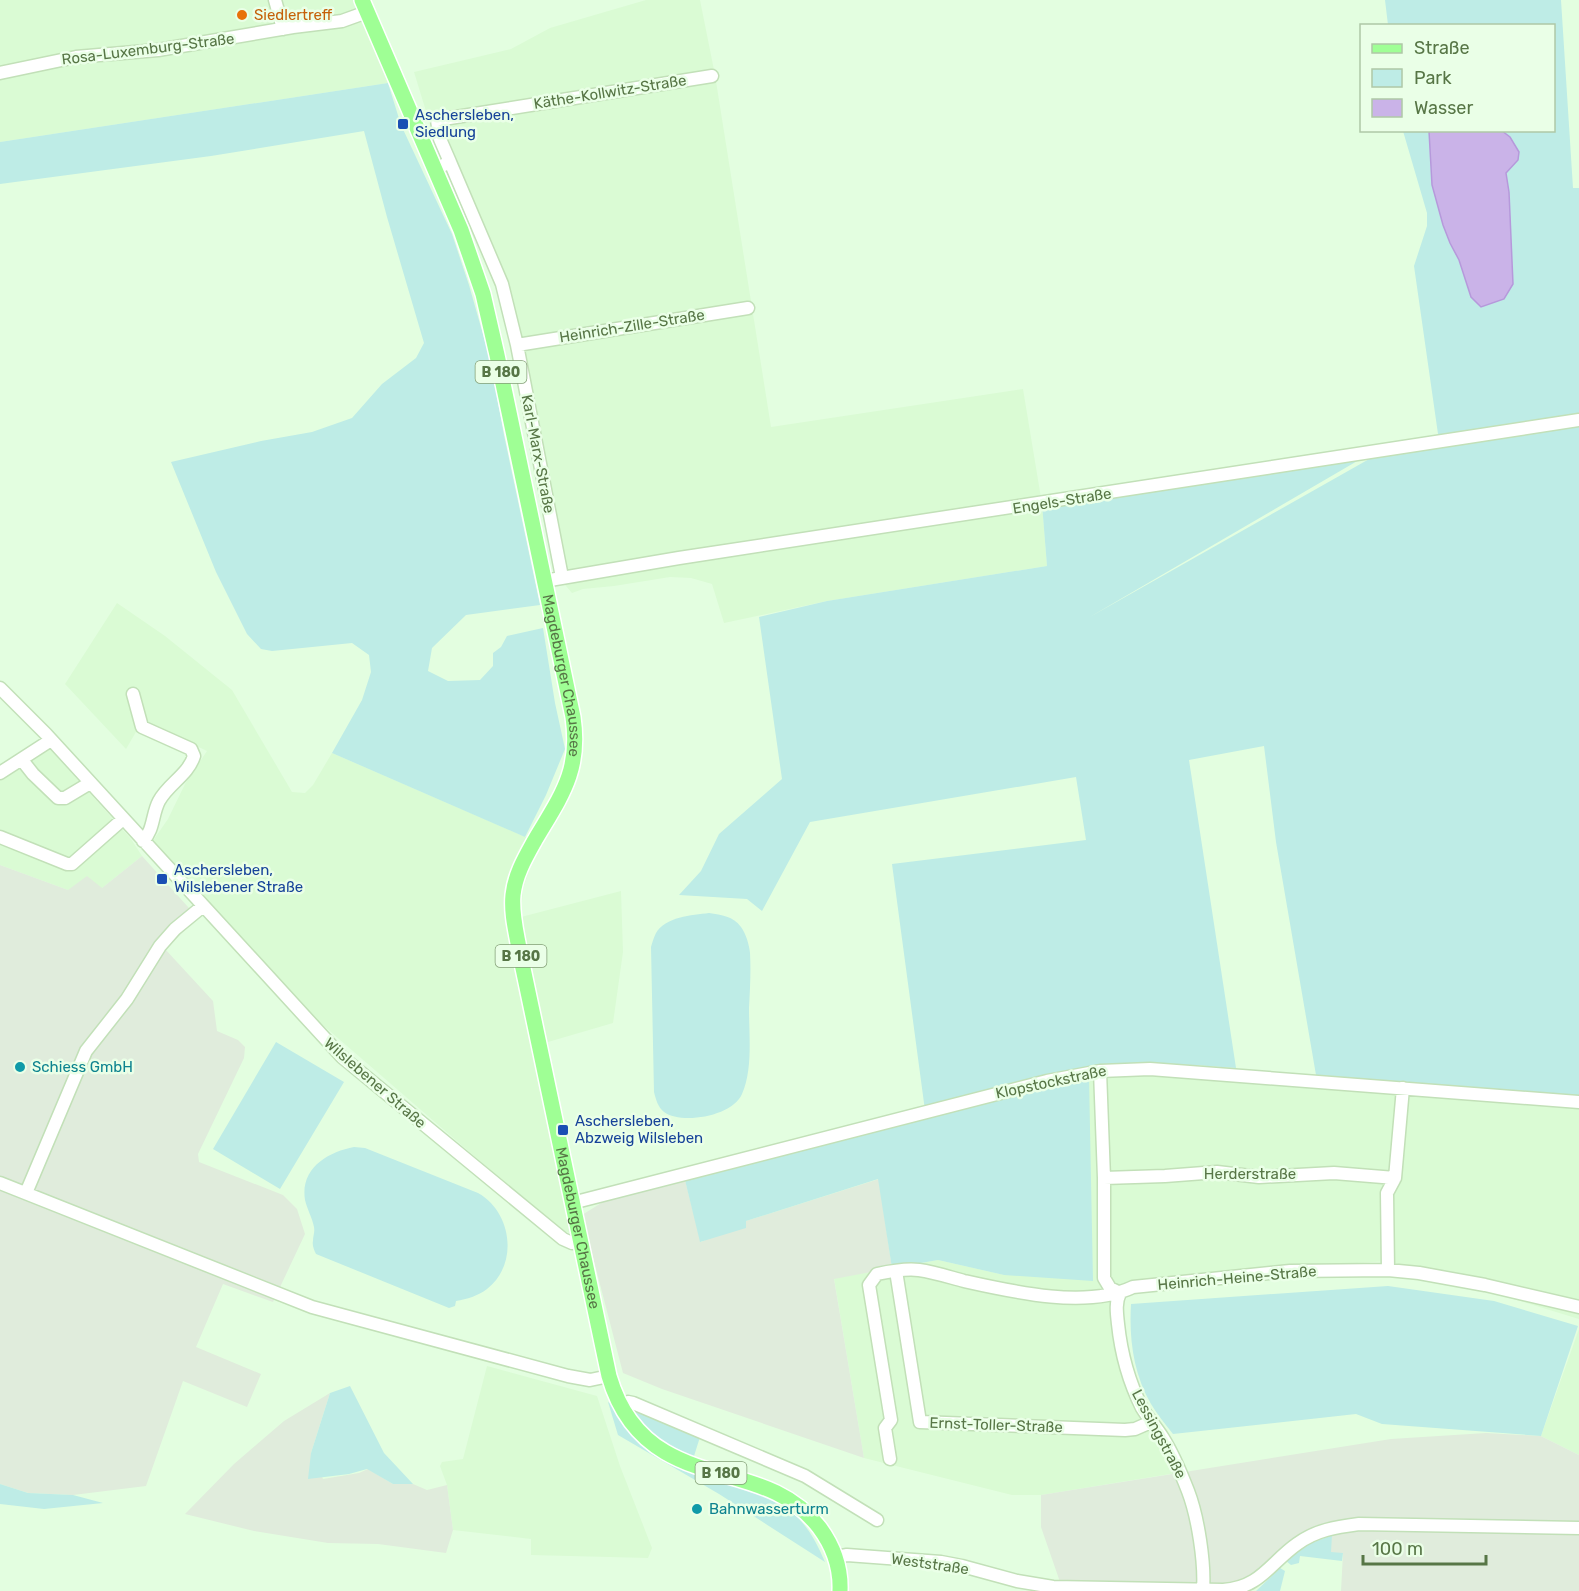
<svg xmlns="http://www.w3.org/2000/svg" width="1579" height="1591" viewBox="0 0 1579 1591" font-family="Rubik,sans-serif">
  <style>
    .residential { fill: #dafbd4 }
    .industrial { fill: #e0ecdc }
    .green { fill: #beece6 }
    .water { fill: #cab3e8; stroke: #b699db; stroke-width: 1.5 }
    .lines { fill: none; stroke-linecap: round; stroke-linejoin: round }
    .minor-casing { stroke: #c2e0b8; stroke-width: 15 }
    .major-casing { stroke: #fff; stroke-width: 18 }
    .minor { stroke: #fff; stroke-width: 12 }
    .major { stroke: #9fff95; stroke-width: 15 }
    .food-dot { fill: #e8710a; stroke: #eaffe7; stroke-width: 2 }
    .transit-dot { fill: #1a4fb4; stroke: #eaffe7; stroke-width: 2 }
    .culture-dot { fill: #0f9aa8; stroke: #eaffe7; stroke-width: 2 }
    .labels { text-anchor: middle; stroke-width: 5; stroke-linejoin: round; paint-order: stroke }
    .shield { fill: #eaffe7; stroke: #839f76; stroke-width: 1.5 }
    .shield-label { font-size: 14px; font-weight: bold; fill: #577646 }
    .food-label { font-size: 15px; fill: #c56008; stroke: #eaffe7; text-anchor: start }
    .street-label { font-size: 15px; fill: #577646; stroke: #eaffe7 }
    .transit-label { font-size: 15px; fill: #164399; stroke: #eaffe7; text-anchor: start }
    .culture-label { font-size: 15px; fill: #0d838f; stroke: #eaffe7; text-anchor: start }
  </style>
  <rect width="100%" height="100%" fill="#e3fee0"/>
  <path class="residential" d="M0 0H353L370 37 388 83 0 142Z
    M646 0H700L715 75 771 427 1023 389 1042 504 1047 566 827 601 724 623 712 584 691 578 670 577 614 586 583 589 572 593 560 579 498 284 470 214 429 121 414 72 511 49 550 28Z
    M117 603 165 636 232 690 292 792 305 793 313 785 332 753 542 844 530 867 523 889 521 917 621 891 623 952 613 1023 548 1042 572 1229 570 1233 561 1231 302 1007 152 842 168 819 185 784 207 751 143 720 126 749 65 684Z
    M48 747 131 839 142 856 102 888 68 890 0 865V776Z
    M1138 1064 1194 1065 1236 1068 1235 1079 1579 1109V1319L1389 1261 1240 1270 1127 1281 1112 1299 1113 1318 1154 1433 1176 1473 1041 1495H1012L864 1458 834 1278 938 1260 1004 1275 1089 1077Z
    M1579 1329V1455L1541 1436Z
    M487 1366 597 1396 620 1466 652 1548 648 1558 531 1555V1539L453 1530 447 1485 440 1466 442 1462 463 1459Z"/>
  <path class="industrial" d="M142 856 198 918 165 949 213 1001 217 1031 238 1040 245 1047 244 1058 198 1154 199 1162 283 1195 297 1209 305 1234 273 1302 223 1284 196 1347 261 1374 247 1407 183 1381 146 1486 73 1495 28 1493 0 1484V865L68 890 87 876 102 888Z
    M879 1179 892 1268 834 1279 864 1458 662 1389 623 1373 582 1215 606 1200 685 1180 701 1242 746 1221Z
    M330 1393 311 1453 323 1479 359 1473 368 1469 393 1484H413L427 1490 447 1485 453 1530 446 1553 378 1544 328 1543 254 1531 185 1514 234 1464 284 1421Z
    M1486 1433 1541 1436 1579 1455V1591H1341L1343 1553H1331V1524L1259 1572 1233 1585 1060 1582 1041 1527V1495L1391 1439Z"/>
  <path class="green" d="M1385 0H1561L1573 188H1579V1096L1316 1075 1276 842 1264 746 1189 760 1236 1068 1194 1065 1138 1064 1089 1077 1093 1281 1004 1275 938 1260 892 1268 878 1179 746 1221V1228L700 1242 685 1180 926 1118 892 864 1086 840 1076 777 810 822 762 911 747 899 679 895 701 871 719 834 782 779 759 617 827 601 1047 566 1042 504 1371 453 1088 618 1371 458 1440 448 1414 266 1427 226V213L1403 131H1429L1431 162 1450 243 1459 260 1471 297 1504 299 1513 284 1509 192 1506 173 1518 160 1510 137 1502 131 1554 130V26L1388 25Z
    M388 83 401 125 452 234 469 285 490 359 504 435 540 605 466 615 432 648 428 671 448 681 480 680 493 666V653L501 647 507 636 543 628 555 703 565 749 546 795 525 837 332 753 362 700 371 672 369 655 352 643 272 651 261 649 247 634 216 572 171 462 261 441 312 432 352 418 382 384 416 358 424 343 387 217 364 131 211 156 0 184V142Z
    M709 913C722 915 733 916 741 927 746 934 749 944 750 953 751 971 750 990 749 1008 749 1035 753 1069 742 1094 733 1116 682 1125 664 1112 658 1107 656 1100 654 1092L651 947C652 943 654 937 656 933 665 917 692 915 709 913Z
    M276 1042 344 1082 280 1189 213 1149Z
    M354 1147 365 1148 478 1193C512 1212 519 1264 487 1289 478 1296 467 1299 456 1301L455 1306 449 1308 316 1254C314 1250 312 1245 313 1241 313 1235 315 1233 314 1227 312 1217 307 1209 305 1200 300 1168 328 1152 354 1147Z
    M1388 1286 1494 1301 1578 1326 1541 1436 1382 1424 1356 1414 1173 1434C1165 1424 1157 1414 1151 1404 1133 1373 1129 1338 1131 1304Z
    M350 1386 384 1453 413 1484H393L367 1469 349 1474 308 1479 311 1453 330 1393Z
    M608 1402 626 1411 634 1406 700 1437 689 1472 764 1495C797 1510 811 1529 825 1562L719 1494 618 1435Z
    M0 1484 28 1493 73 1495 103 1503 44 1509 0 1504Z
    M1332 1535 1331 1552 1343 1553 1342 1561 1300 1556 1299 1563 1291 1565 1286 1561 1309 1544Z
    M1280 1568 1285 1571 1280 1591H1256Z"/>
  <path class="water" d="M1429 131H1502L1510 137 1519 152 1518 160 1506 173 1509 192 1513 284 1504 299 1481 307 1471 297 1459 260 1450 243 1443 225 1432 185Z"/>
  <g class="lines">
    <defs>
      <path id="minor" d="M275 0 283 29
        M0 73 76 57 158 50 293 27 342 21 367 12
        M450 162 440 139 437 120 712 76
        M435 169 450 162 502 284 517 345 562 577
        M517 345 748 308
        M544 581 679 558 1579 420
        M0 688 46 734 342 1057 563 1239 572 1243H581
        M133 694 142 727 191 749 194 756C188 775 168 784 159 801 152 814 154 830 143 841
        M22 760 33 774 58 798H65L90 783
        M0 773 51 740
        M0 837 67 864H72L123 819
        M1100 1071 1104 1178V1278L1110 1288 1120 1293C1115 1303 1117 1314 1118 1324 1121 1353 1129 1382 1142 1408 1148 1418 1156 1427 1163 1438 1173 1454 1181 1473 1188 1491 1198 1517 1205 1563 1203 1590
        M1104 1178 1165 1176 1217 1172 1259 1177 1334 1173 1395 1178
        M0 1183 312 1307 568 1376 590 1380 609 1376
        M26 1193 86 1051 127 999 160 946 175 929 203 906
        M572 1203 1047 1081 1100 1071 1150 1069 1579 1102
        M1388 1270 1387 1193 1395 1178 1403 1088
        M896 1271 920 1422 1125 1430 1135 1429 1151 1422
        M620 1406 628 1402 633 1403 805 1476 877 1520
        M890 1459 885 1428 891 1420 869 1285 877 1274C891 1271 906 1268 919 1270 934 1272 949 1277 964 1281 1013 1292 1087 1309 1133 1287L1290 1271 1388 1270 1419 1273 1485 1285 1579 1307
        M836 1557 847 1555 941 1562 962 1566 1017 1581 1053 1587 1223 1590C1260 1588 1270 1563 1297 1544 1316 1530 1336 1527 1359 1524L1579 1528"/>
      <g id="major">
        <path id="s1" d="M362 0 461 230 483 294 497 355 573 717C581 771 561 796 535 840 525 858 515 875 513 895 511 915 517 935 520 954L609 1376C618 1407 636 1435 665 1452 716 1482 779 1475 819 1527 834 1547 841 1567 840 1591"/>
      </g>
    </defs>
    <use href="#minor" class="minor-casing"/>
    <use href="#major" class="major-casing"/>
    <use href="#minor" class="minor"/>
    <use href="#major" class="major"/>
  </g>
  <circle class="food-dot" cx="242" cy="15" r="6"/>
  <g class="transit-dot">
    <rect x="397" y="118" width="12" height="12" rx="3"/>
    <rect x="156" y="873" width="12" height="12" rx="3"/>
    <rect x="557" y="1124" width="12" height="12" rx="3"/>
  </g>
  <g class="culture-dot">
    <circle cx="20" cy="1067" r="6"/>
    <circle cx="697" cy="1509" r="6"/>
  </g>
  <g class="labels">
    <g class="shield">
      <rect x="475.5" y="361" width="51" height="22" rx="4.5"/>
      <rect x="495.5" y="945" width="51" height="22" rx="4.5"/>
      <rect x="695.5" y="1462" width="51" height="22" rx="4.5"/>
    </g>
    <g class="shield-label">
      <text x="501" y="377">B 180</text>
      <text x="521" y="961">B 180</text>
      <text x="721" y="1478">B 180</text>
    </g>
    <g class="food-label">
      <text x="254" y="20">Siedlertreff</text>
    </g>
    <g class="street-label">
      <text transform="translate(148 49) rotate(-7)" y="5">Rosa-Luxemburg-Straße</text>
      <text transform="translate(610 92) rotate(-9)" y="5">Käthe-Kollwitz-Straße</text>
      <text transform="translate(632 326) rotate(-9)" y="5">Heinrich-Zille-Straße</text>
      <text transform="translate(538 454) rotate(79)" y="5">Karl-Marx-Straße</text>
      <text transform="translate(1062 501) rotate(-9)" y="5">Engels-Straße</text>
      <text dy="5" stroke="none"><textPath href="#s1" startOffset="708">Magdeburger Chaussee</textPath></text>
      <text transform="translate(1051 1082) rotate(-12)" y="5">Klopstockstraße</text>
      <text transform="translate(375 1083) rotate(41)" y="5">Wilslebener Straße</text>
      <text x="1250" y="1179">Herderstraße</text>
      <text dy="5" stroke="none"><textPath href="#s1" startOffset="1282">Magdeburger Chaussee</textPath></text>
      <text transform="translate(1237 1278) rotate(-5)" y="5">Heinrich-Heine-Straße</text>
      <text transform="translate(996 1425) rotate(2)" y="5">Ernst-Toller-Straße</text>
      <text transform="translate(1159 1434) rotate(62)" y="5">Lessingstraße</text>
      <text transform="translate(930 1564) rotate(8)" y="5">Weststraße</text>
    </g>
    <g class="transit-label">
      <text x="415" y="120">Aschersleben,<tspan x="415" dy="17">Siedlung</tspan></text>
      <text x="174" y="875">Aschersleben,<tspan x="174" dy="17">Wilslebener Straße</tspan></text>
      <text x="575" y="1126">Aschersleben,<tspan x="575" dy="17">Abzweig Wilsleben</tspan></text>
    </g>
    <g class="culture-label">
      <text x="32" y="1072">Schiess GmbH</text>
      <text x="709" y="1514">Bahnwasserturm</text>
    </g>
  </g>
  <rect x="1360" y="24" width="195" height="108" fill="#eaffe7" stroke="#afc8a7" stroke-width="1.5"/>
  <rect x="1372" y="44" width="30" height="9" fill="#9fff95" stroke="#afc8a7" stroke-width="1.5"/>
  <text x="1414" y="54" font-size="18" fill="#577646">Straße</text>
  <rect x="1372" y="69" width="30" height="18" fill="#beece6" stroke="#afc8a7" stroke-width="1.5"/>
  <text x="1414" y="84" font-size="18" fill="#577646">Park</text>
  <rect x="1372" y="99" width="30" height="18" fill="#cab3e8" stroke="#afc8a7" stroke-width="1.5"/>
  <text x="1414" y="114" font-size="18" fill="#577646">Wasser</text>
  <path d="M1363 1555v9h123v-9" fill="none" stroke="#577646" stroke-width="3"/>
  <text x="1372" y="1555" font-size="18" fill="#577646" stroke="#eaffe7" stroke-width="4.5" paint-order="stroke">100 m</text>
</svg>
